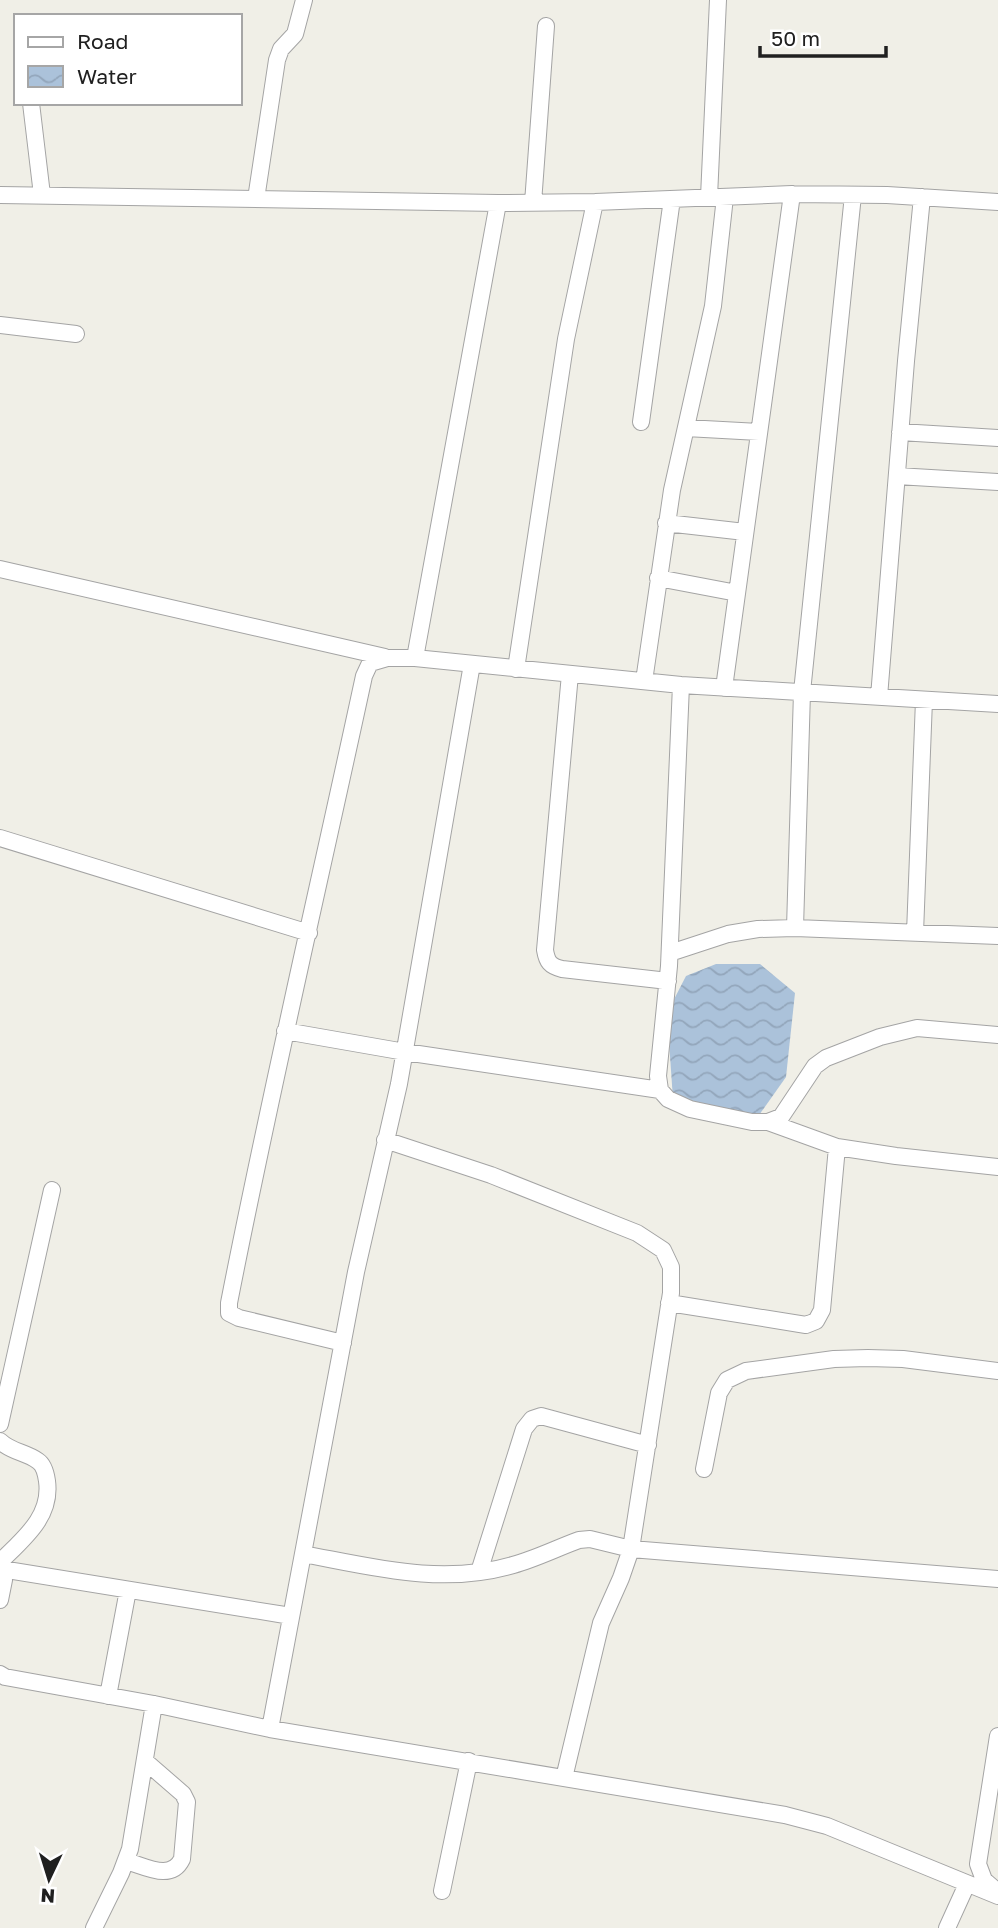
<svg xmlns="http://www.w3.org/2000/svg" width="998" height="1928" viewBox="0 0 998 1928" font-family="'Golos Text',sans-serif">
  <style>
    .water { fill: url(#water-waves) }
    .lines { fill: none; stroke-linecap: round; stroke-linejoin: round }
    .minor-casing { stroke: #a4a4a4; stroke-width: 18 }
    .minor { stroke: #fff; stroke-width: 16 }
  </style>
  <defs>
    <pattern id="water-waves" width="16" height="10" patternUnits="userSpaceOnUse" patternTransform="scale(1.75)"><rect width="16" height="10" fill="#abc2da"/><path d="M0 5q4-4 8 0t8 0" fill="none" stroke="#93a6bb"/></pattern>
  </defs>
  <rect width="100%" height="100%" fill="#f0efe7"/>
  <path class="water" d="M716 964H760L795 993 786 1077 757 1118 673 1099 667 1013 686 976Z"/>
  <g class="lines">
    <defs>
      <path id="minor" d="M31 103 42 195
        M0 195 498 203 595 202 792 194 887 195 998 202
        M709 197 718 0
        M256 199 277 60 281 49 295 34 304 0
        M533 203 546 26
        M0 325 76 334
        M641 422 672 199
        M686 428 759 432
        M900 432 998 438
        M897 476 998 482
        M666 523 745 532
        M0 569 385 657
        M658 578 737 593
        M415 658 498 203
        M516 669 566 339 595 202
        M570 674 545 950C547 962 550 966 562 969L668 981
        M644 681 672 490 713 306 725 197
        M681 685 669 966 658 1076 660 1090 668 1099 690 1109 752 1122H768L781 1117 815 1066 826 1058 880 1037 917 1028 998 1035
        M724 688 792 194
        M879 697 906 361 922 197
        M0 838 309 933
        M795 928 802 692 853 195
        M915 933 924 700
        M670 953 728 934 758 929 795 928 998 936
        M285 1031 405 1052 660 1090
        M768 1122 837 1147 896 1156 998 1167
        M385 1140 491 1175 637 1233 663 1250 671 1267V1293L631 1549 621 1578 601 1623 564 1778
        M669 1303 806 1325 816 1321 822 1310 837 1147
        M343 1343 239 1318 229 1313V1303C270 1093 319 885 364 676L370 663 387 658H415L681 685 998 704
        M0 1424 52 1190
        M0 1441C11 1452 26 1452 38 1461 44 1465 46 1474 47 1481 52 1517 23 1539 0 1562
        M704 1469 719 1393 727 1380 746 1371 834 1359 868 1358 903 1359 998 1371
        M303 1554C373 1567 442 1586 513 1565 535 1559 557 1548 579 1540L590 1539 631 1549 998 1579
        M0 1567 4 1580 0 1600
        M1 1569 291 1616
        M479 1572 524 1429 532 1419 541 1416 648 1445
        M0 1674 5 1677 154 1704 270 1729 785 1815 827 1826 998 1896
        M108 1696 128 1590
        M270 1729 356 1272 399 1084 472 664
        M126 1861C145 1866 171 1882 182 1859L187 1802 183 1794 145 1761
        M442 1891 469 1761
        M998 1892 984 1880 978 1864 998 1736
        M94 1928 121 1873 130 1849 154 1704
        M947 1928 967 1884"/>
    </defs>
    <use href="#minor" class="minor-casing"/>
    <use href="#minor" class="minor"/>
  </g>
  <rect x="14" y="14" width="228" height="91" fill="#ffffff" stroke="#a6a6a6" stroke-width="2"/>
  <rect x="28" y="37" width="35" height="10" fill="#ffffff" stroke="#a6a6a6" stroke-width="2"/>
  <text x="77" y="49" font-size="21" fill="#202020">Road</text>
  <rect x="28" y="66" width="35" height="21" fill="url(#water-waves)" stroke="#a6a6a6" stroke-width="2"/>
  <text x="77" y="84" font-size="21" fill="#202020">Water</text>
  <g transform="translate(49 1879) rotate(184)" stroke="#ffffff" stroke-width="5" paint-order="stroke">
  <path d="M0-5L12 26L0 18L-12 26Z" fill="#202020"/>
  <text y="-10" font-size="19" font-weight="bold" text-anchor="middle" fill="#202020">N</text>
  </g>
  <path d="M760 46v10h126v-10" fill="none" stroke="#202020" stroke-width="3.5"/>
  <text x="771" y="46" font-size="21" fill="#202020" stroke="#ffffff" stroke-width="5" paint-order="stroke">50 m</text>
</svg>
